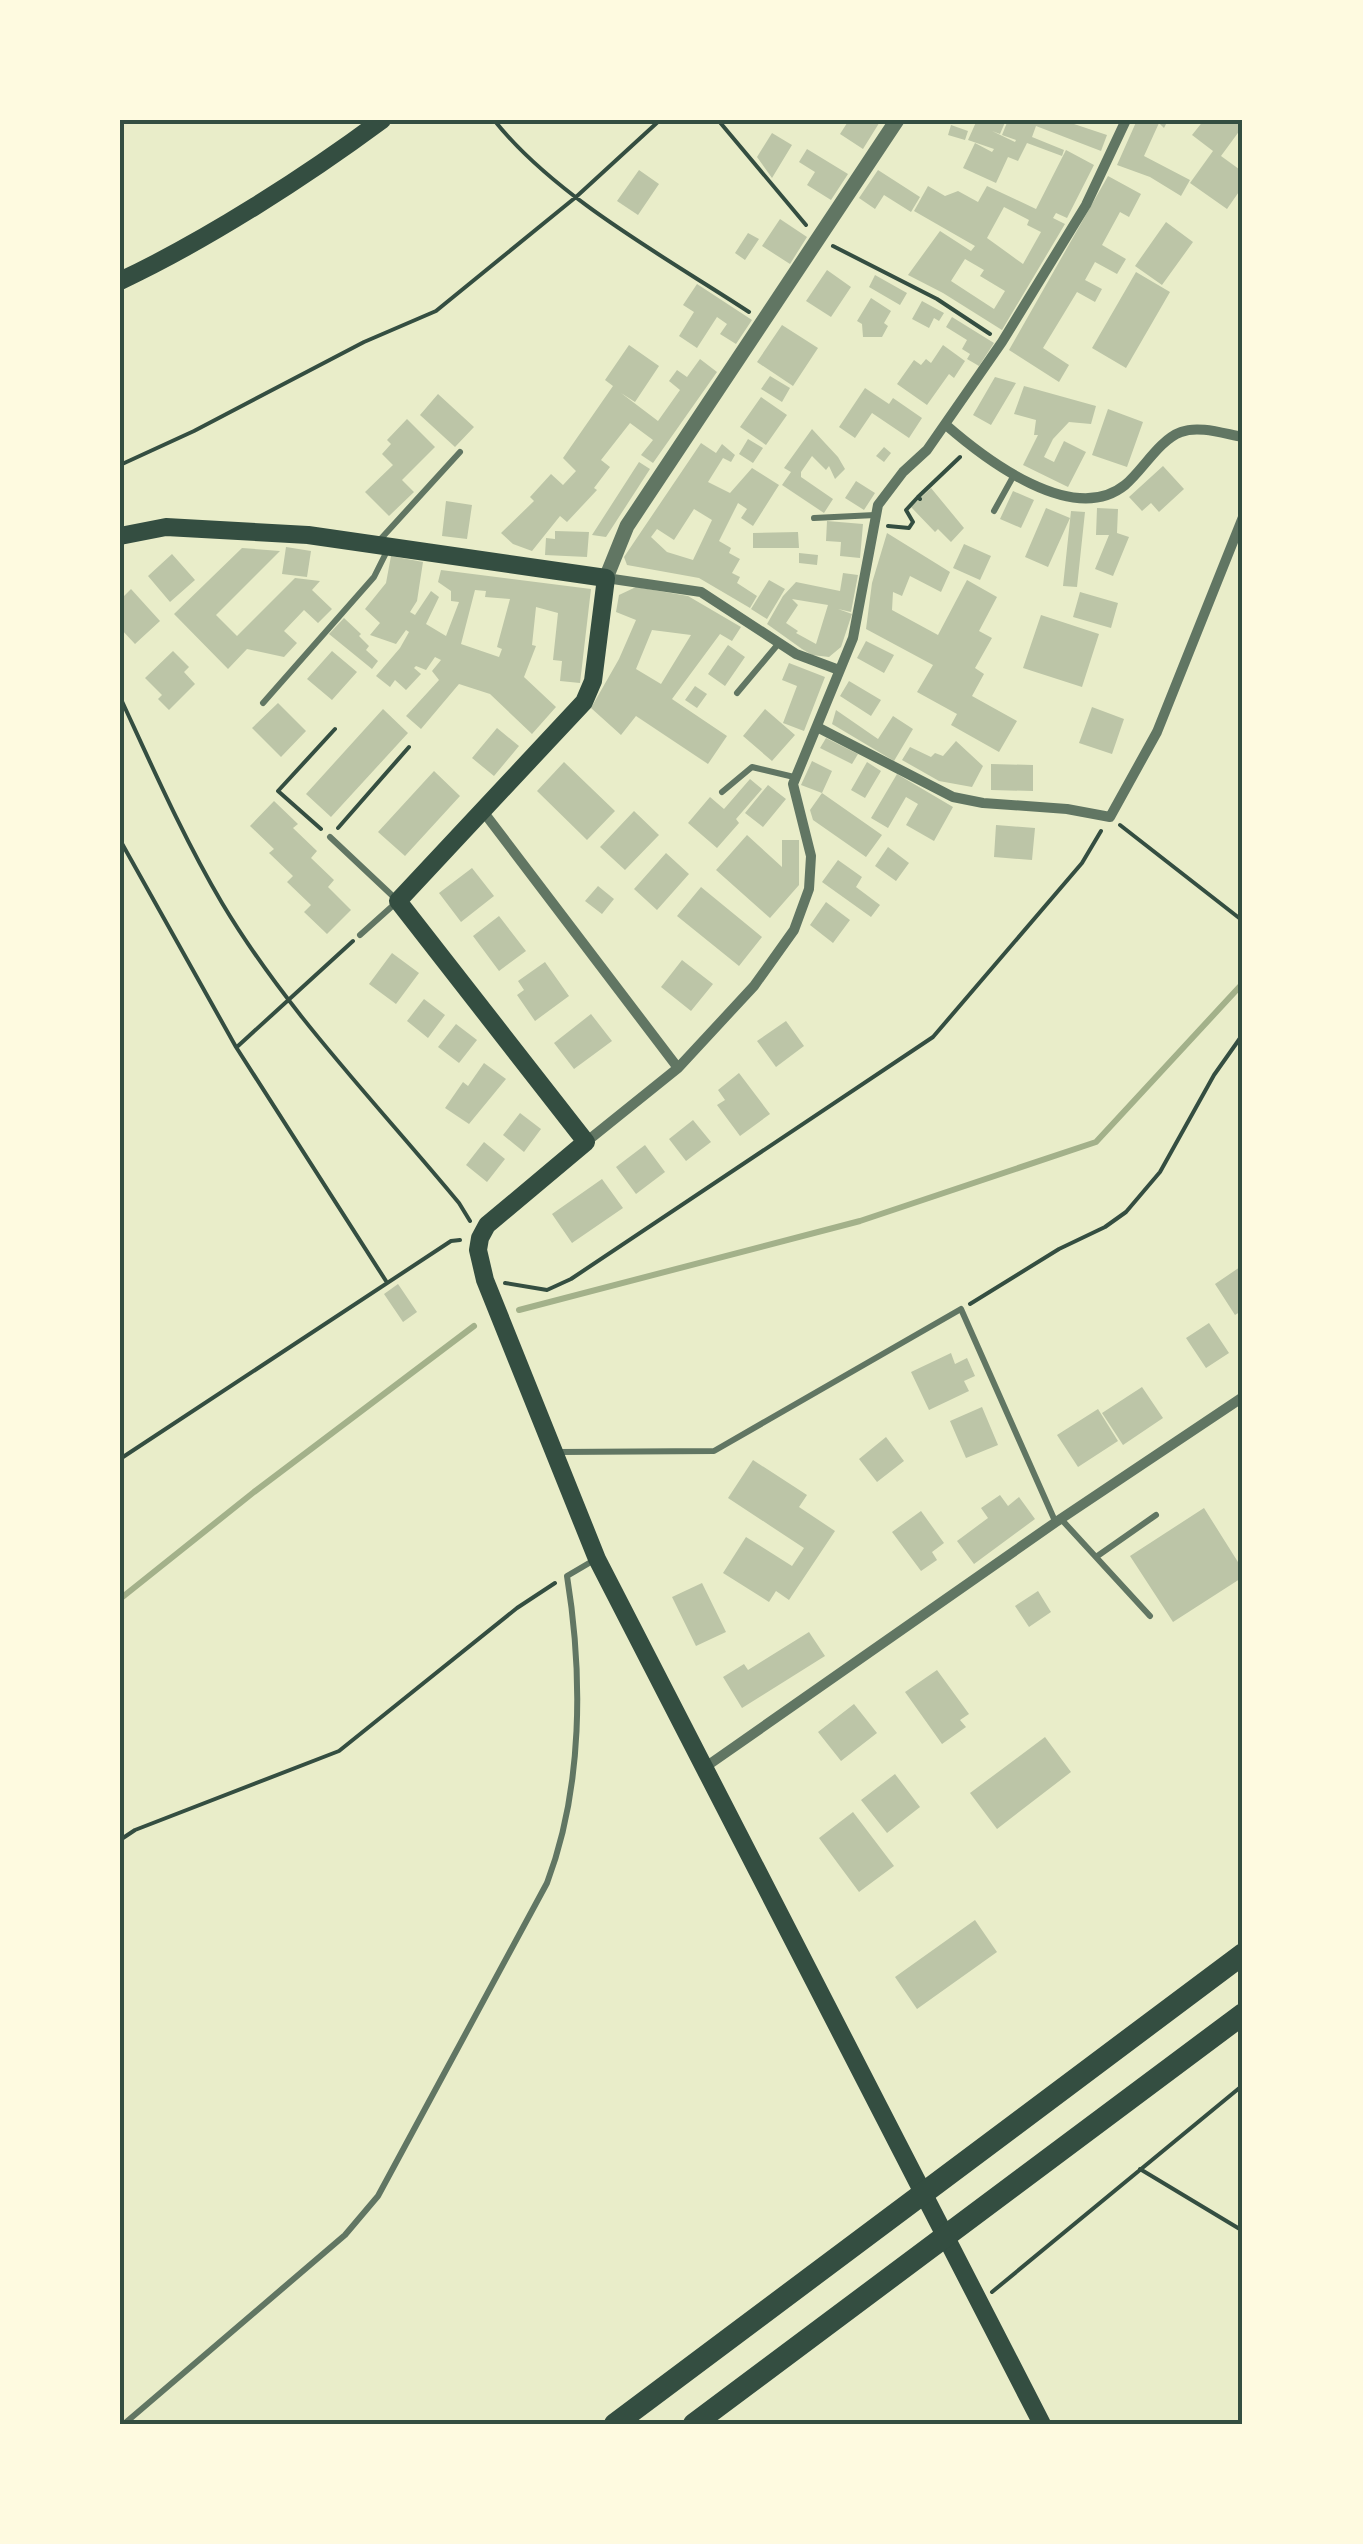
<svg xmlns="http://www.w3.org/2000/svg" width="1363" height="2544" viewBox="0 0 1363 2544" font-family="Cabin,sans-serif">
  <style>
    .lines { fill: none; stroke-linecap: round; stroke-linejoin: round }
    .stream { stroke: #a3b18a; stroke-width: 6 }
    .building { fill: #bcc5a7; fill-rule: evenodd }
    .path { stroke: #344e41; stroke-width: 4 }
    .service { stroke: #617663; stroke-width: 6 }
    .minor { stroke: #617663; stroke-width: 10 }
    .tertiary { stroke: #617663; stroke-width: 15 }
    .secondary { stroke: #344e41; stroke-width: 18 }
    .motorway { stroke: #344e41; stroke-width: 22 }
    .neatline { fill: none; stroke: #344e41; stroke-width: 4 }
  </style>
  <rect width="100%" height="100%" fill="#e9edc9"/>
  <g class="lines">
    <path class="stream" d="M519 1310 860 1221 1096 1142 1243 983
      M120 1599 254 1492 474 1326"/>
  </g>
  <path class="building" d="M849 120H881L863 149 840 134Z
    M977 120H1006L1000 134 992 131 1015 142 1016 140 1002 135 1008 120H1062L1107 135 1101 151 1036 126 1032 137 1064 150 1062 156 1027 143 1018 161 1008 157 996 183 963 168 975 143 992 152 994 149 968 140Z
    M1137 120H1168L1164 128 1159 123 1144 156 1190 180 1181 196 1150 177 1117 165Z
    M1204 120H1243V126L1221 156 1243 172V186L1227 209 1190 183 1213 151 1192 135Z
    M951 125 968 131 965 140 948 135Z
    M772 133 792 145 772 178 757 157Z
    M807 149 848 174 831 200 807 185 815 172 799 162Z
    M1066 150 1094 165 1067 218 1056 213 1053 218 1065 224 1002 330 943 293 908 275 940 231 971 251 975 246 914 211 928 186 945 196 958 191 978 202 987 186 1036 209ZM1004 207 1029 220 1027 225 1041 232 1023 264 987 238ZM965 259 984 270 980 276 1005 291 994 309 951 281Z
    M639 170 659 184 638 215 617 201Z
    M878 170 920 197 911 212 884 195 875 209 859 198Z
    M1108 176 1141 194 1129 217 1120 212 1102 245 1126 259 1117 274 1095 262 1085 280 1102 289 1095 302 1077 292 1043 348 1069 365 1059 382 1009 350Z
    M780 219 807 237 790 264 762 246Z
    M1166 222 1193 242 1162 285 1135 266Z
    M748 233 759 239 745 260 735 253Z
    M827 270 851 287 831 317 806 301Z
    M1136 272 1170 292 1126 368 1092 348Z
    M875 275 907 293 900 305 869 287Z
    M697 284 752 320 736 344 720 334 727 324 717 317 697 348 679 336 694 312 683 305Z
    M871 298 891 311 884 323 888 326 882 337H863L862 324 857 321Z
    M922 301 944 313 939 321 934 318 929 328 912 319Z
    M952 317 994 343 979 366 967 359 970 354 962 349 967 340 946 327Z
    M782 325 818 348 793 386 757 362Z
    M629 345 659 366 635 402 621 393 658 421 680 390 669 381 677 370 687 377 700 359 717 372 653 463 641 455 653 440 630 423 601 460 610 467 594 488 597 490 567 522 560 516 532 551 513 544 501 533 534 501 530 497 551 474 563 485 576 471 563 458 613 386 605 380Z
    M943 345 965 361 954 378 949 374 927 405 897 384 914 360 921 365 926 359 931 363Z
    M770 376 790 388 782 402 761 389Z
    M995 377 1016 383 991 425 973 415Z
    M1024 386 1096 406 1091 424 1069 422 1053 439 1044 457 1054 462 1064 441 1086 452 1068 487 1023 465 1038 435H1034L1036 420 1014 414Z
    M865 388 889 404 893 398 922 418 909 438 872 413 855 438 839 427Z
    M438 394 474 427 455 447 420 415Z
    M761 397 787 415 766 445 740 427Z
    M1108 409 1143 422 1127 467 1092 455Z
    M407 419 435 447 402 480 414 492 389 516 365 492 393 465 382 454 391 444 387 440Z
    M812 429 838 457 845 469 835 479 829 466 826 470 812 456 801 472V477L833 499 824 513 782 485 791 472 784 468Z
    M748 439 763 448 753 463 739 454Z
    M701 443 716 453 722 444 735 455 731 462 723 458 708 482 730 493 752 468 779 485 753 526 741 518 747 509 738 503 719 541 731 548 729 553 740 559 732 573 740 577 737 583 757 596 750 608 699 578 627 565 624 557ZM694 509 712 520 693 560 667 552 651 537 657 529 674 540Z
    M884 447 891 453 884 462 876 456Z
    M639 462 650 469 606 537 592 535Z
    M1163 466 1184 489 1159 512 1151 503 1142 511 1129 497Z
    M856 481 875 493 864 510 845 498Z
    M931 488 964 528 951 542 938 529 935 532 911 507Z
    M1013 491 1034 500 1021 528 1000 519Z
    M446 501 472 505 467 539 442 536Z
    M1046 508 1070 518 1048 567 1025 557Z
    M1097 508 1118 509 1117 533 1129 537 1113 576 1095 569 1109 535H1096Z
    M1071 511 1085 512 1077 587 1063 586Z
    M827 521 863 524 860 558 840 556 841 542 826 541Z
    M555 531 589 532 587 557 545 555 546 538 555 539Z
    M798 532 799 548H753V533Z
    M887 533 950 572 941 592 910 576 902 596 893 592 892 610 938 635 967 580 997 597 979 631 992 638 975 668 984 674 972 696 1017 721 999 752 951 725 957 714 917 692 933 665 866 629 872 583Z
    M964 544 991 556 980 580 953 568Z
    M286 547 311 551 307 577 282 574Z
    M242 548 280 551 216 615 237 636 295 578 320 581 312 590 332 609 318 623 304 610 284 631 297 643 284 657 247 649 228 669 174 614Z
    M799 553 818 555 817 565 799 563Z
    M172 554 195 580 170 602 148 576Z
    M391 556 423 562 417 601 410 612 415 615 431 591 439 597 426 624 446 636 459 602 451 601V591L438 582 441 570 591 589 580 683 560 681 562 661 553 660 558 613 536 607 532 645 536 646 524 677 556 707 532 734 490 694 459 684 421 729 406 716 439 680 432 671 441 660 435 657 426 670 416 666 414 668 421 674 406 690 395 680 390 687 376 676 400 648 409 632 406 630 396 644 370 635 380 623 365 609 386 583ZM475 590 486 591 485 597 510 599 497 647 502 649 499 657 461 644Z
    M843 573 858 575 851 612 838 609 852 614 841 647 829 657 812 655 802 649 767 624 783 596 796 582 840 591ZM792 599 828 605 816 644 796 633 798 631 786 623 798 605Z
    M769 580 785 589 767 619 751 609Z
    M636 587 688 596 741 627 732 641 720 634 672 699 727 736 708 764 636 716 621 735 591 708 619 659 636 620 616 612 619 595ZM652 630 691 635 661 684 636 669Z
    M131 589 160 621 135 644 120 628V600Z
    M1080 592 1118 603 1111 628 1073 617Z
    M1041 615 1099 634 1082 687 1023 668Z
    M344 618 361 634 359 636 369 646 366 650 378 661 372 669 329 634Z
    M866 641 894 655 884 673 857 658Z
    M728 645 745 657 725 686 708 674Z
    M173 651 189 667 184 672 195 684 169 710 158 699 162 695 145 678Z
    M332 651 357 672 332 700 307 679Z
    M789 663 825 677 804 731 783 723 797 686 782 680Z
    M849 681 881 700 871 716 840 696Z
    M695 686 707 694 697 708 685 700Z
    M278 703 306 731 281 757 252 728Z
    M1092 707 1124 719 1112 754 1079 743Z
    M383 709 408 733 331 817 306 794Z
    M765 709 795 735 772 761 743 736Z
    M836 710 878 739 893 716 913 729 894 761 832 724Z
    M497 728 519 746 494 776 472 758Z
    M826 738 858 754 852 764 820 748Z
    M956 741 983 766 972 787 939 781 902 760 910 747 931 757 935 753 943 756Z
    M812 761 832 771 822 793 801 785Z
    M564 762 615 811 587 840 537 791Z
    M867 762 881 771 865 798 851 790Z
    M991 764 1033 765V791L991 790Z
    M434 771 460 796 405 856 378 832Z
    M897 774 953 807 934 841 906 825 918 804 906 797 888 828 871 818Z
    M750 779 762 789 736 819 739 823 717 848 688 823 710 797 724 809Z
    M768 785 786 799 763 827 745 813Z
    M822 793 882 835 866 857 813 820 810 810Z
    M274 801 298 824 293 828 317 851 311 858 334 880 328 887 351 910 327 934 304 912 311 905 287 882 293 876 269 853 274 849 250 826Z
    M634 811 659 835 625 870 600 847Z
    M996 825 1035 828 1032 860 994 857Z
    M747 835 782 867V840H799V885L770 918 716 870Z
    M888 847 909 863 896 881 875 866Z
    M666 853 689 874 657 910 634 889Z
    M838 860 862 877 856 887 880 905 871 917 822 882Z
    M472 868 494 896 461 922 439 893Z
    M598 886 614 899 602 914 585 901Z
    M701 887 762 937 739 966 677 916Z
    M826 902 850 920 833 943 810 925Z
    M499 916 526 951 499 971 473 936Z
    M392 953 419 973 396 1004 369 984Z
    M682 960 713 984 691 1011 661 987Z
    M545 962 569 996 535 1021 517 995 524 990 518 981Z
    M424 999 445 1015 428 1038 407 1021Z
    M591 1014 612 1041 574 1069 554 1043Z
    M786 1021 804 1046 776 1067 757 1041Z
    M456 1024 477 1040 459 1063 438 1047Z
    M484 1063 506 1079 469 1124 445 1108 463 1082 468 1086Z
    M739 1073 770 1114 740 1136 717 1105 725 1100 718 1090Z
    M520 1113 541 1129 524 1152 503 1135Z
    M693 1120 711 1142 686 1161 669 1139Z
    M484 1142 505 1159 487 1182 466 1165Z
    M645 1145 665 1172 636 1194 616 1167Z
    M602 1179 623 1208 572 1243 552 1214Z
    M1243 1265V1310L1235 1315 1215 1284Z
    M398 1284 417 1312 403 1322 384 1294Z
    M1209 1323 1229 1353 1206 1368 1186 1338Z
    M951 1353 955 1364 967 1358 975 1376 964 1381 969 1391 929 1410 911 1372Z
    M1142 1387 1163 1418 1123 1445 1102 1413Z
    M982 1407 998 1445 966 1458 950 1421Z
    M1098 1409 1118 1441 1078 1467 1057 1435Z
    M886 1437 904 1461 877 1482 859 1459Z
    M753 1460 807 1495 799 1507 835 1531 789 1600 776 1591 769 1602 723 1573 746 1537 792 1566 804 1548 728 1498Z
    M1000 1495 1008 1506 1019 1497 1035 1519 974 1564 957 1541 988 1518 981 1508Z
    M1204 1508 1243 1570V1577L1173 1622 1130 1556Z
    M921 1511 944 1543 932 1552 937 1560 921 1571 892 1532Z
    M702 1583 726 1632 696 1646 672 1597Z
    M1038 1591 1051 1612 1029 1627 1015 1606Z
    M809 1632 825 1656 742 1708 723 1677 744 1664 748 1670Z
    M937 1670 969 1714 960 1720 966 1727 942 1744 905 1692Z
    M854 1704 877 1733 841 1761 818 1732Z
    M1045 1737 1071 1772 997 1829 970 1793Z
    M895 1774 920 1807 887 1833 861 1800Z
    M853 1812 894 1866 859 1892 819 1838Z
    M975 1920 997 1952 917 2009 895 1977Z"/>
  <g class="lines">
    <path class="path" d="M494 120C556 198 667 258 749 312
      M718 120 806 225
      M833 246 937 299 990 334
      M120 465 194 431 364 342 436 311 576 197 660 120
      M920 499 918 497 960 457
      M888 526 909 528 913 522 906 510 918 497
      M120 697C152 766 183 837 222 903 287 1012 379 1106 459 1203L470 1221
      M1120 825 1243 921
      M338 828 409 747
      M321 829 278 791 335 729
      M120 840 236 1047 386 1281
      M238 1046 353 941
      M505 1283 547 1290 571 1279 933 1037 1082 863 1101 831
      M970 1304 1059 1249 1105 1227 1126 1212 1160 1172 1214 1075 1243 1034
      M120 1459 451 1241 460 1240
      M120 1840 135 1830 339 1751 517 1608 555 1583
      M1140 2169 1243 2231
      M992 2292 1243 2085"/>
    <path class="service" d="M994 511 1014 475
      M814 518 875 515
      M377 543 460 452
      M737 693 779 643
      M263 703 374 577 389 547
      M722 792 752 767 794 777
      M330 837 398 901 360 935
      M559 1452 714 1451 961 1309 1055 1521
      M1061 1519 1150 1616
      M1096 1557 1156 1515
      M124 2424 345 2235 378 2196 547 1883C583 1788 583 1675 567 1576L596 1559"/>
    <path class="minor" d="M946 425C985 459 1073 527 1125 485 1143 470 1159 440 1181 432 1199 425 1225 434 1243 437
      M606 578 701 592 796 654 839 670
      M817 727 953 797 983 803 1067 809 1110 817 1157 732 1243 517
      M482 810 678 1068
      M586 1142 678 1068 754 986 794 930 809 889 811 856 793 784 853 638 878 505 903 472 927 450 1002 342 1086 205 1126 120
      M704 1768 1056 1522 1243 1397"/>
    <path class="tertiary" d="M606 578 627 526 897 120"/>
    <path class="secondary" d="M120 281C207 240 305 177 382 120
      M120 536 166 527 308 535 606 578 593 681 584 702 398 901 586 1142 487 1225 480 1238 478 1250 485 1280 597 1559 1042 2424"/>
    <path class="motorway" d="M615 2424 1243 1954
      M694 2424 1243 2014"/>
  </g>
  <rect width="1363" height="2544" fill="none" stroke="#fefae0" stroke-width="245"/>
  <rect x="122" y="122" width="1118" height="2300" class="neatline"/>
</svg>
